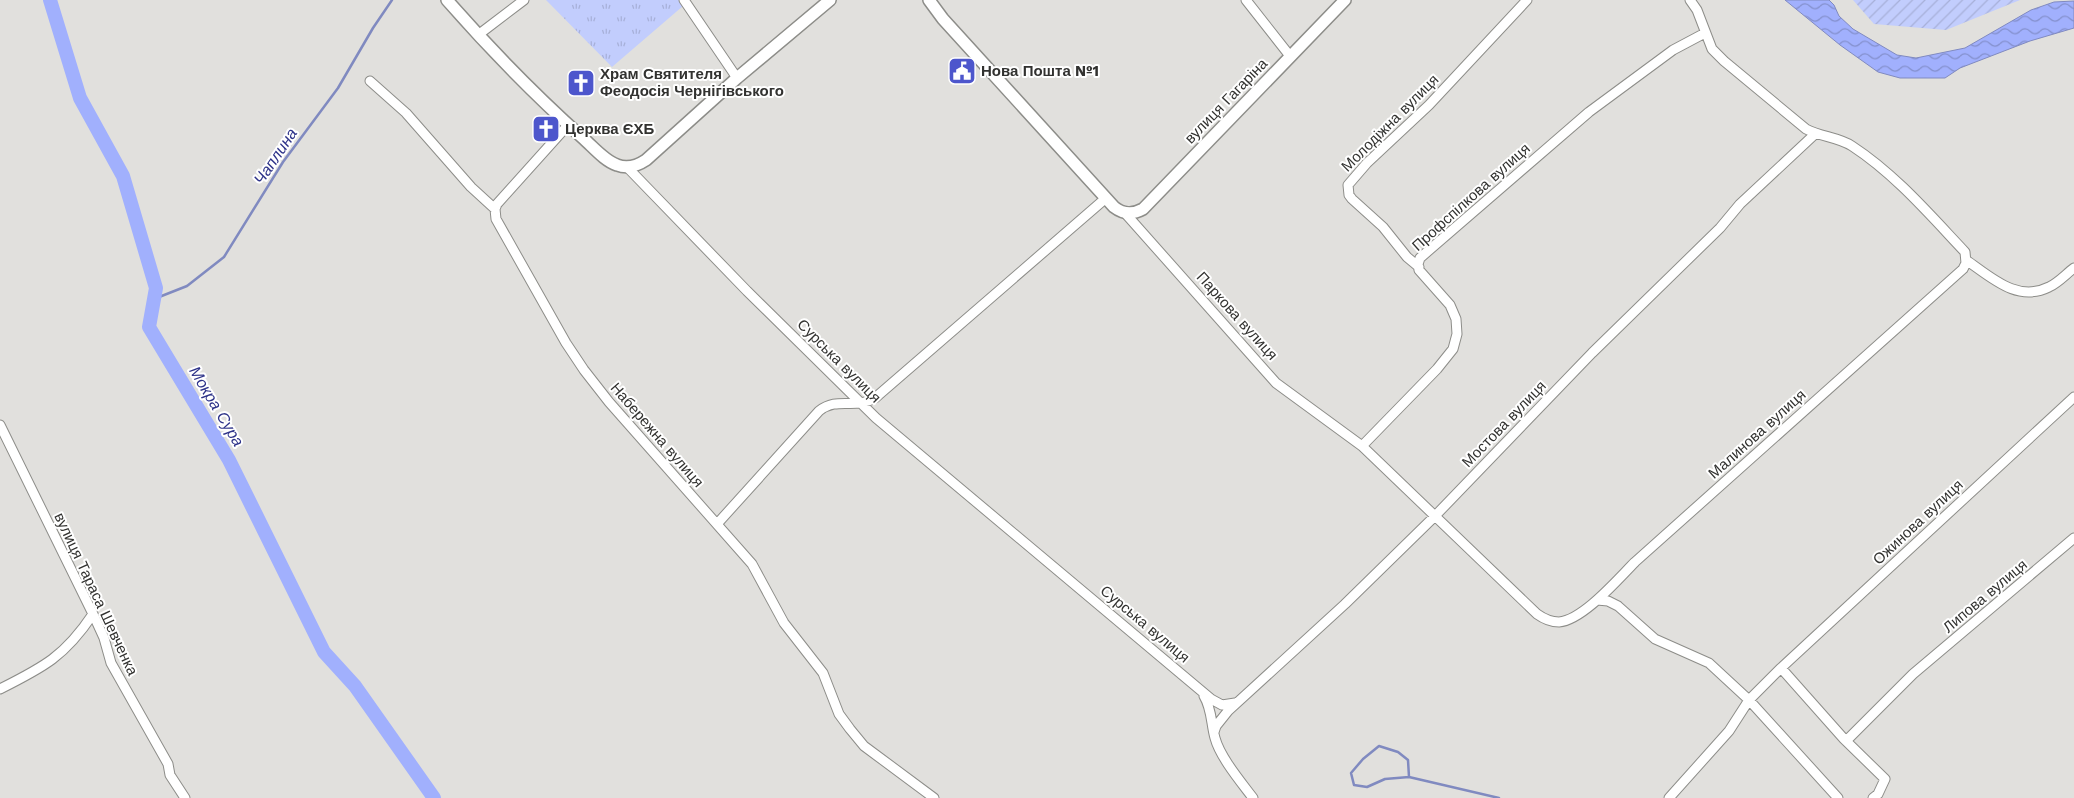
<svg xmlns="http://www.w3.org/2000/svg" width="2074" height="798" viewBox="0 0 2074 798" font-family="'Work Sans',sans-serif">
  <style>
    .grass { fill: url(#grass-tufts) }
    .garden { fill: url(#garden-furrows) }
    .water { fill: url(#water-waves); stroke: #808ac0 }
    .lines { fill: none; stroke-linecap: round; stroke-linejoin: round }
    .stream { stroke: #808ac0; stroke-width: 2.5 }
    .river { stroke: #a1b0fd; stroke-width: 14 }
    .minor-casing { stroke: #8d8d89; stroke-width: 11 }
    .tertiary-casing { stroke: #8d8d89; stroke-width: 14 }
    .minor { stroke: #fff; stroke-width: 9 }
    .tertiary { stroke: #fff; stroke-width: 11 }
    .labels { text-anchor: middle; stroke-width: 4; stroke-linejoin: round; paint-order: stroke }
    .poi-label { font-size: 15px; font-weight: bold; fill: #323230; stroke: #fff; text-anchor: start }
    .street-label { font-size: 15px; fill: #323230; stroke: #fff }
    .water-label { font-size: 16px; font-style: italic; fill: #2e3389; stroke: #fff }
  </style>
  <defs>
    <pattern id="grass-tufts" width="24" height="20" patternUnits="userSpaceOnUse" patternTransform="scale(1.25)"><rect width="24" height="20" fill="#c2cdfd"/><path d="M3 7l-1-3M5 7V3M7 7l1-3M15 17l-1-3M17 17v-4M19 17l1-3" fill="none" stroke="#a7b0d9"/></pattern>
    <pattern id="garden-furrows" width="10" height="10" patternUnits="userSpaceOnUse" patternTransform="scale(1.25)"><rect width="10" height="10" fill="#c2cdfd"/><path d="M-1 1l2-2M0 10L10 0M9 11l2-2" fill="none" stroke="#a7b0d9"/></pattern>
    <pattern id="water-waves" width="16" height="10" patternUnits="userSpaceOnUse" patternTransform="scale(1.25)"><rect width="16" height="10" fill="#a1b0fd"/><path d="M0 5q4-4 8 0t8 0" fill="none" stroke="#8490cd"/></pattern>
  </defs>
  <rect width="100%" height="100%" fill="#e1e0dd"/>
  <path class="grass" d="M546 0H679L683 6 612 67Z"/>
  <path class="garden" d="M1853 0H2020L1946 30 1874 24Z"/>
  <path class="water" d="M1785 0H1829L1834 5 1839 16 1853 29 1897 55 1916 58 1965 48 2031 10 2054 2 2074 1V28L2030 41 1960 68 1945 78H1900L1878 72 1840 45Z"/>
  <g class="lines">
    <path class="stream" d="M154 299 187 286 224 257 283 162 338 88 373 28 392 0
      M1409 777 1408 760 1398 752 1379 746 1363 759 1351 773 1354 785 1367 787 1385 779 1409 777 1499 798"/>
    <path class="river" d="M50 0 80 98 123 176 156 288 149 327 229 460 324 652 355 686 434 798"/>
    <defs>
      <path id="minor" d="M684 0 737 78
        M1246 0 1290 56
        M478 35 524 0
        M370 81 406 113 471 187 495 209 496 219 566 343 584 370 609 402 752 564 784 623 823 673 839 714 850 729 864 746 934 798
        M627 167 747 291 876 418 1211 699 1222 705 1235 703
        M495 209 497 204 568 125
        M1125 213 1276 383 1362 446 1537 614C1544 619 1550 622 1559 622 1583 620 1618 579 1635 562L1963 269 1966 263 1965 252C1930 215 1895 174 1852 146 1838 137 1821 137 1806 129L1724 61 1712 49 1697 10 1690 0
        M1966 260C1991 277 2017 303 2049 287 2058 283 2066 274 2074 268
        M1419 267 1407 257 1383 227 1352 199 1349 195 1348 185 1367 163 1429 105 1527 0
        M0 425 93 614 104 638 111 663 168 764 170 775 185 798
        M1362 446 1437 369 1453 349 1457 334 1456 319 1450 305 1419 270 1418 264 1420 258 1589 112 1673 50 1705 33
        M717 524 819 411C838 396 854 410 875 398L1106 198
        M1597 600 1608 601 1618 606 1655 639 1709 663 1749 700 1781 668 1844 739 1885 779 1878 794 1873 798
        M1781 668 2074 397
        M0 689C44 667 65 656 93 614
        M1204 696C1212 709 1211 724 1215 738 1220 757 1241 782 1253 798
        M1214 732 1216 726 1228 711 1345 604 1435 516 1592 353 1720 228 1740 204 1815 134
        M1846 741 1913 674 2074 538
        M1669 798 1729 731 1749 700 1838 798"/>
      <path id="tertiary" d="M447 0C490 49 536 96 584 139 594 148 605 161 617 165 627 169 637 166 646 160L737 78 830 0
        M929 0 943 19 1114 207C1123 214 1132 215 1143 209L1345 0"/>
    </defs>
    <use href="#minor" class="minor-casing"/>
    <use href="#tertiary" class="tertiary-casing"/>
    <use href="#minor" class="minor"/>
    <use href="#tertiary" class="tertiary"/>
  </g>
  <defs>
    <symbol id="civic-square" viewBox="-11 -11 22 22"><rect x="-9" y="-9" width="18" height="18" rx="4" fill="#4d56cc" stroke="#fff"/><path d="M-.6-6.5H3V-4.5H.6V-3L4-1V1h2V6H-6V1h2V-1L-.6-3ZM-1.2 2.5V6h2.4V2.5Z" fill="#fff"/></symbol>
    <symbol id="church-square" viewBox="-11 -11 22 22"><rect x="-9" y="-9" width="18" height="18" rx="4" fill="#4d56cc" stroke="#fff"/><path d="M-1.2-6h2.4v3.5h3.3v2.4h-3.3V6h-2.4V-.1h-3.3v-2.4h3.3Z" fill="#fff"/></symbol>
  </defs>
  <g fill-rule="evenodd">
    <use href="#civic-square" x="946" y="55" width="32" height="32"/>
    <use href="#church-square" x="565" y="67" width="32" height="32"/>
    <use href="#church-square" x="530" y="113" width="32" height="32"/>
  </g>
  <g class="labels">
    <g class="poi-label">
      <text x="981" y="76">Нова Пошта №1</text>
      <text x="600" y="79">Храм Святителя<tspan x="600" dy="17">Феодосія Чернігівського</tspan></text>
      <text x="565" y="134">Церква ЄХБ</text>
    </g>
    <g class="street-label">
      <text transform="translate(1226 101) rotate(-46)" y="5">вулиця Гагаріна</text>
      <text transform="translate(1390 123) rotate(-45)" y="5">Молодіжна вулиця</text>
      <text transform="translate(1471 197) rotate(-42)" y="5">Профспілкова вулиця</text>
      <text transform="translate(1237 316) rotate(48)" y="5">Паркова вулиця</text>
      <text transform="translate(839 361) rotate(45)" y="5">Сурська вулиця</text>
      <text transform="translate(1504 424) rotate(-46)" y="5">Мостова вулиця</text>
      <text transform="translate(1757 434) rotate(-42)" y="5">Малинова вулиця</text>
      <text transform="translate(657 435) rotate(49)" y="5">Набережна вулиця</text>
      <text transform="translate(1918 522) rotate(-43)" y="5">Ожинова вулиця</text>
      <text transform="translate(96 594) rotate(65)" y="5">вулиця Тараса Шевченка</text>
      <text transform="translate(1985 596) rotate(-40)" y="5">Липова вулиця</text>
      <text transform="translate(1145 624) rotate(40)" y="5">Сурська вулиця</text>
    </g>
    <g class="water-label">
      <text transform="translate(275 156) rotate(-56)" y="6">Чаплина</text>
      <text transform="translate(217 406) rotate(59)" y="6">Мокра Сура</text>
    </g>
  </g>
</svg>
